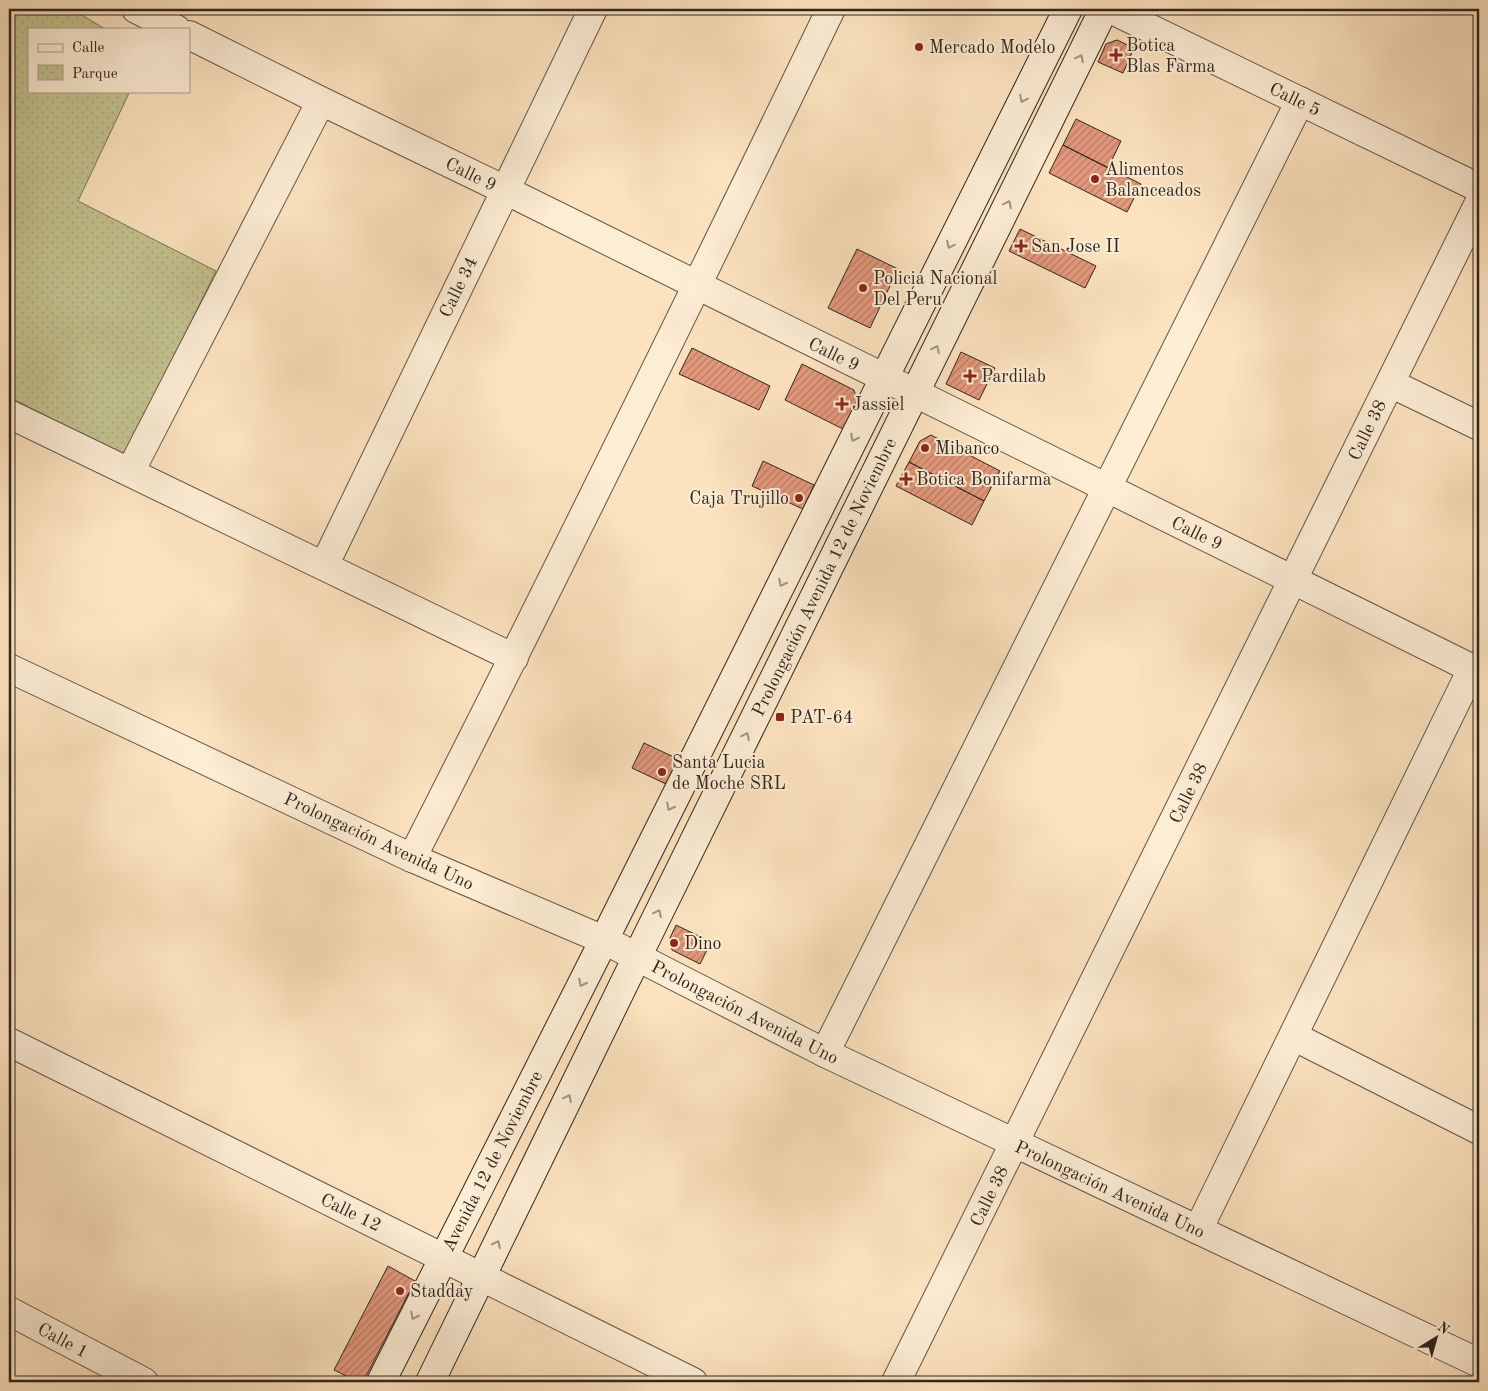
<svg xmlns="http://www.w3.org/2000/svg" width="1488" height="1391" viewBox="0 0 1488 1391" font-family="'Old Standard TT',serif">
  <style>
    .park { fill: url(#park-dots); stroke: #7a7456 }
    .building { fill: url(#building-hatch); stroke: #30251d }
    .lines { fill: none; stroke-linecap: round; stroke-linejoin: round }
    .minor-casing { stroke: #635446; stroke-width: 30 }
    .tertiary-casing { stroke: #635446; stroke-width: 30 }
    .secondary-casing { stroke: #30251d; stroke-width: 30 }
    .minor { stroke: #fdedd5; stroke-width: 28 }
    .tertiary { stroke: #fdedd5; stroke-width: 28 }
    .secondary { stroke: #fdedd5; stroke-width: 28 }
    .oneway { stroke: #a19382 }
    .poi-dot { fill: #8f2418; stroke: #fdedd5; stroke-width: 2 }
    .labels { text-anchor: middle; stroke-width: 4; stroke-linejoin: round; paint-order: stroke }
    .poi-label { font-size: 18px; fill: #30251d; stroke: #fdedd5; text-anchor: start }
    .street-label { font-size: 18px; fill: #30251d; stroke: #fdedd5 }
  </style>
  <defs>
    <pattern id="park-dots" width="8" height="8" patternUnits="userSpaceOnUse" patternTransform="scale(1.25)"><rect width="8" height="8" fill="#c3c38f"/><path d="M2 2h.1M6 6h.1" fill="none" stroke="#a8a77b" stroke-width="1.8" stroke-linecap="round"/></pattern>
    <pattern id="building-hatch" width="6" height="6" patternUnits="userSpaceOnUse" patternTransform="scale(1.25)"><rect width="6" height="6" fill="#e5997d"/><path d="M-1 1l2-2M0 6l6-6M5 7l2-2" fill="none" stroke="#ba7d66"/></pattern>
  </defs>
  <rect width="100%" height="100%" fill="#fce3bf"/>
  <filter id="stains"><feTurbulence type="fractalNoise" baseFrequency=".004" numOctaves="4"/><feColorMatrix values="0 0 0 0 .2 0 0 0 0 .09 0 0 0 0 .02 0 0 0 .5 -.17"/></filter>
  <radialGradient id="worn" r=".72"><stop offset=".6" stop-color="#630" stop-opacity="0"/><stop offset="1" stop-color="#630" stop-opacity=".3"/></radialGradient>
  <path class="park" d="M9 9H72L105 29H29V91H130L78 201 216 271 125 456 9 397Z"/>
  <path class="building" d="M1117 40 1134 48 1123 73 1098 62 1106 44Z
    M1076 119 1121 141 1108 168 1063 145Z
    M1063 145 1141 184 1127 212 1049 173Z
    M1020 229 1096 266 1085 288 1009 251Z
    M857 249 898 269 870 328 828 308Z
    M692 348 770 386 759 410 679 374Z
    M961 352 995 368 979 400 946 384Z
    M802 364 854 390 857 401 843 429 785 400Z
    M931 435 1000 471 984 501 909 462 920 441Z
    M763 461 814 485 803 509 752 486Z
    M909 462 984 501 972 525 896 486Z
    M644 743 678 759 666 784 632 768Z
    M676 925 711 942 700 964 672 950 670 938Z
    M388 1266 415 1281 363 1382H359L334 1370Z"/>
  <g class="lines">
    <defs>
      <path id="minor" d="M136 9 176 29
        M189 35 321 101 505 190 1479 672
        M1390 383 1479 426
        M9 414 514 658
        M130 472 321 101
        M324 566 593 9
        M412 858C555 577 694 293 831 9
        M1293 1036 1479 1130
        M9 1042 693 1382
        M825 1053 1300 101
        M1198 1230 1472 669
        M9 1311 144 1382
        M896 1382 1479 203"/>
      <path id="tertiary" d="M1110 9 1479 188
        M9 668 412 858 604 940 825 1053 1479 1363"/>
      <path id="secondary" d="M381 1382 604 940 1068 9
        M430 1382 637 957 1104 9"/>
    </defs>
    <use href="#minor" class="minor-casing"/>
    <use href="#tertiary" class="tertiary-casing"/>
    <use href="#secondary" class="secondary-casing"/>
    <use href="#minor" class="minor"/>
    <use href="#tertiary" class="tertiary"/>
    <use href="#secondary" class="secondary"/>
  </g>
  <defs><path id="oneway-chevron" d="M-2-3.5L2.5 0L-2 3.5" fill="none" stroke-width="1.6" stroke-linecap="round" stroke-linejoin="round" transform="scale(1.25)"/></defs>
  <g class="oneway">
    <use href="#oneway-chevron" transform="translate(1080 58) rotate(-64)"/>
    <use href="#oneway-chevron" transform="translate(1023 99) rotate(116)"/>
    <use href="#oneway-chevron" transform="translate(1008 204) rotate(-64)"/>
    <use href="#oneway-chevron" transform="translate(950 245) rotate(116)"/>
    <use href="#oneway-chevron" transform="translate(936 349) rotate(-64)"/>
    <use href="#oneway-chevron" transform="translate(854 438) rotate(117)"/>
    <use href="#oneway-chevron" transform="translate(782 583) rotate(117)"/>
    <use href="#oneway-chevron" transform="translate(746 736) rotate(-64)"/>
    <use href="#oneway-chevron" transform="translate(670 807) rotate(117)"/>
    <use href="#oneway-chevron" transform="translate(658 913) rotate(-64)"/>
    <use href="#oneway-chevron" transform="translate(582 983) rotate(117)"/>
    <use href="#oneway-chevron" transform="translate(568 1098) rotate(-64)"/>
    <use href="#oneway-chevron" transform="translate(497 1244) rotate(-64)"/>
    <use href="#oneway-chevron" transform="translate(414 1316) rotate(117)"/>
  </g>
  <g class="poi-dot">
    <circle cx="919" cy="47" r="5"/>
    <path d="M1113.5 47.5h5v5h5v5h-5v5h-5v-5h-5v-5h5z"/>
    <circle cx="1095" cy="179" r="5"/>
    <path d="M1018.5 238.5h5v5h5v5h-5v5h-5v-5h-5v-5h5z"/>
    <circle cx="863" cy="288" r="5"/>
    <path d="M967.5 368.5h5v5h5v5h-5v5h-5v-5h-5v-5h5z"/>
    <path d="M839.5 396.5h5v5h5v5h-5v5h-5v-5h-5v-5h5z"/>
    <circle cx="925" cy="448" r="5"/>
    <path d="M903.5 471.5h5v5h5v5h-5v5h-5v-5h-5v-5h5z"/>
    <circle cx="799" cy="498" r="5"/>
    <rect x="775" y="712" width="10" height="10" rx="2.5"/>
    <circle cx="662" cy="772" r="5"/>
    <circle cx="674" cy="943" r="5"/>
    <circle cx="400" cy="1291" r="5"/>
  </g>
  <g class="labels">
    <g class="poi-label">
      <text x="1126" y="51">Botica<tspan x="1126" dy="21">Blas Farma</tspan></text>
      <text x="929" y="53">Mercado Modelo</text>
      <text x="1105" y="175">Alimentos<tspan x="1105" dy="21">Balanceados</tspan></text>
      <text x="1031" y="252">San Jose II</text>
      <text x="873" y="284">Policia Nacional<tspan x="873" dy="21">Del Peru</tspan></text>
      <text x="981" y="382">Pardilab</text>
      <text x="852" y="410">Jassiel</text>
      <text x="935" y="454">Mibanco</text>
      <text x="916" y="485">Botica Bonifarma</text>
      <text x="789" y="504" text-anchor="end">Caja Trujillo</text>
      <text x="790" y="723">PAT-64</text>
      <text x="672" y="768">Santa Lucia<tspan x="672" dy="21">de Moche SRL</tspan></text>
      <text x="684" y="949">Dino</text>
      <text x="410" y="1297">Stadday</text>
    </g>
    <g class="street-label">
      <text transform="translate(1295 99) rotate(26)" y="6">Calle 5</text>
      <text transform="translate(471 174) rotate(26)" y="6">Calle 9</text>
      <text transform="translate(458 287) rotate(-64)" y="6">Calle 34</text>
      <text transform="translate(834 354) rotate(26)" y="6">Calle 9</text>
      <text transform="translate(1367 430) rotate(-64)" y="6">Calle 38</text>
      <text transform="translate(1197 533) rotate(26)" y="6">Calle 9</text>
      <text transform="translate(824 577) rotate(-64)" y="6">Prolongación Avenida 12 de Noviembre</text>
      <text transform="translate(1188 793) rotate(-64)" y="6">Calle 38</text>
      <text transform="translate(379 841) rotate(25)" y="6">Prolongación Avenida Uno</text>
      <text transform="translate(745 1012) rotate(27)" y="6">Prolongación Avenida Uno</text>
      <text transform="translate(492 1161) rotate(-63)" y="6">Avenida 12 de Noviembre</text>
      <text transform="translate(1110 1189) rotate(25)" y="6">Prolongación Avenida Uno</text>
      <text transform="translate(989 1196) rotate(-64)" y="6">Calle 38</text>
      <text transform="translate(351 1212) rotate(26)" y="6">Calle 12</text>
      <text transform="translate(63 1340) rotate(28)" y="6">Calle 1</text>
    </g>
  </g>
  <rect width="1488" height="1391" fill="none" stroke="#fce3bf" stroke-width="30"/>
  <rect x="10" y="10" width="1468" height="1371" fill="none" stroke="#30251d" stroke-width="2.5"/>
  <rect x="15" y="15" width="1458" height="1361" fill="none" stroke="#30251d"/>
  <rect x="28" y="28" width="162" height="65" fill="#fdedd5" stroke="#ab9d8b"/>
  <rect x="38" y="44" width="25" height="8" fill="#fdedd5" stroke="#ab9d8b"/>
  <text x="72" y="52" font-size="15" fill="#30251d">Calle</text>
  <rect x="38" y="65" width="25" height="15" fill="url(#park-dots)" stroke="#ab9d8b"/>
  <text x="72" y="78" font-size="15" fill="#30251d">Parque</text>
  <g transform="translate(1436 1338) rotate(37)" stroke="#fdedd5" stroke-width="4" paint-order="stroke">
  <path d="M0-4L9 19L0 12L-9 19Z" fill="#30251d"/>
  <text y="-8" font-size="14" font-weight="bold" text-anchor="middle" fill="#30251d">N</text>
  </g>
  <rect width="100%" height="100%" filter="url(#stains)"/>
  <rect width="100%" height="100%" fill="url(#worn)"/>
</svg>
